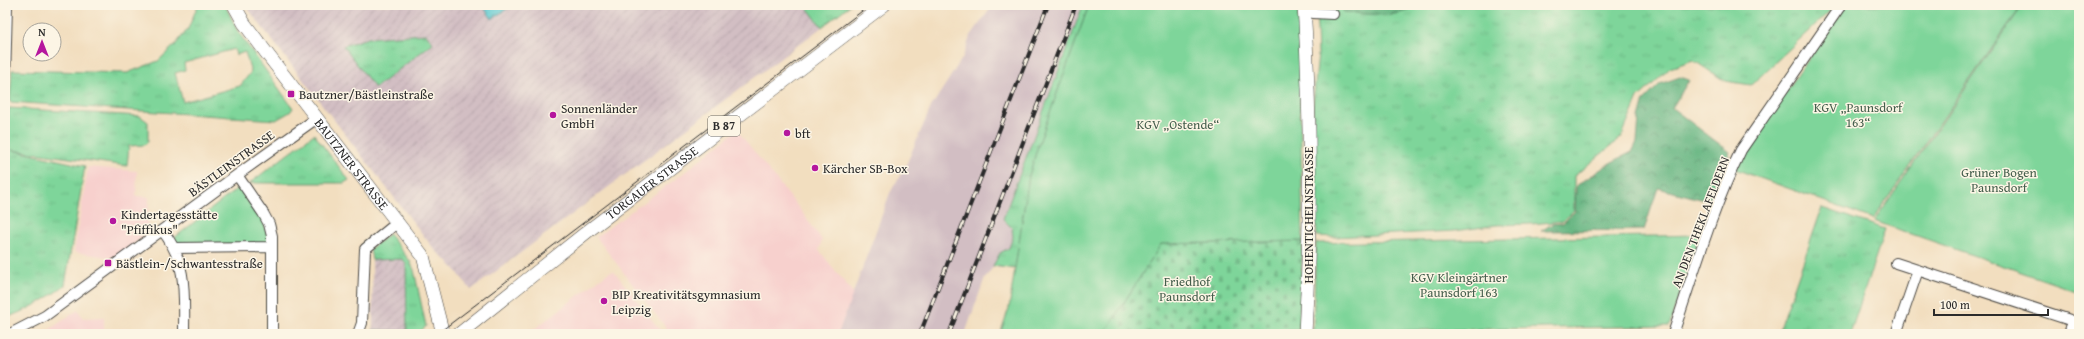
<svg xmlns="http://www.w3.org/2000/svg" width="2084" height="339" viewBox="0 0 2084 339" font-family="'Gentium Book Plus',serif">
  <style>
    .built { fill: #f7d0cd }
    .industrial { fill: url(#industrial-furrows) }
    .railway { fill: #d2bec3 }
    .grass { fill: url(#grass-tufts); stroke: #548062; fill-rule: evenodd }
    .forest { fill: url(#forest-crowns); stroke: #487056 }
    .cemetery { fill: url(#cemetery-stones); stroke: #548062 }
    .green { fill: #7ed59a; stroke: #548062 }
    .water { fill: url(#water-waves); stroke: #447a7e }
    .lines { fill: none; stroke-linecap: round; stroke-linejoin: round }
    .minor-casing { stroke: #494641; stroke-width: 12 }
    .major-casing { stroke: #494641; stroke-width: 14 }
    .minor { stroke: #fff; stroke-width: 10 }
    .major { stroke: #fff; stroke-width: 13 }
    .tram { stroke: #2b2b2b; stroke-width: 1 }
    .rail-casing { stroke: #2b2b2b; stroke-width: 4 }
    .rail { stroke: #fcf5e5; stroke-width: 2.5; stroke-dasharray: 8; stroke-linecap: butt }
    .poi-dot { fill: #b5179e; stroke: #fcf5e5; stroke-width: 1.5 }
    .labels { text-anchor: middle; stroke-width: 3; stroke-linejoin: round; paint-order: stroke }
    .shield { fill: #fcf5e5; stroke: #6a6863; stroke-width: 1 }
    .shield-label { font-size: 12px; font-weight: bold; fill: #2b2b2b }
    .poi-label { font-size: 13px; fill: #2b2b2b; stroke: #fcf5e5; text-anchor: start }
    .park-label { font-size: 13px; fill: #445e4c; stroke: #fcf5e5 }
    .street-label { font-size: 13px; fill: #2b2b2b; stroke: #fcf5e5 }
  </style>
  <defs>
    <pattern id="industrial-furrows" width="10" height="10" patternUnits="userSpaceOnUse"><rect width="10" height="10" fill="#d2bec3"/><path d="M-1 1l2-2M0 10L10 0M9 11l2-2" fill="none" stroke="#b4a3a8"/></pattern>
    <pattern id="grass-tufts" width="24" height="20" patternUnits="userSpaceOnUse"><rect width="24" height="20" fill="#7ed59a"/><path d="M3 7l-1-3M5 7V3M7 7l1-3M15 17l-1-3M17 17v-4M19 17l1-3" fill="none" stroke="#6db785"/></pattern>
    <pattern id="forest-crowns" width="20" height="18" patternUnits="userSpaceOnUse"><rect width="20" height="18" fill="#66b682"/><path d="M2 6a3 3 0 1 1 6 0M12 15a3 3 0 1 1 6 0" fill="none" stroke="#54946b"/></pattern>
    <pattern id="cemetery-stones" width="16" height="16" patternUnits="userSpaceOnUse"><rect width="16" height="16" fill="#7ed59a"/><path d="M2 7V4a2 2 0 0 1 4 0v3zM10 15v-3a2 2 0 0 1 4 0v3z" fill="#6db785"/></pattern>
    <pattern id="water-waves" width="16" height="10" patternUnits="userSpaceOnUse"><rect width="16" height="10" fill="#5dcad2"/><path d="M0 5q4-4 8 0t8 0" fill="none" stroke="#4da4ab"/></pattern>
  </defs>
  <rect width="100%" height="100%" fill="#fcf5e5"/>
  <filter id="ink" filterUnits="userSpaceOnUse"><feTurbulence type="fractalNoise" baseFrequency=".025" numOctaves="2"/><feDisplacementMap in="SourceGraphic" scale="8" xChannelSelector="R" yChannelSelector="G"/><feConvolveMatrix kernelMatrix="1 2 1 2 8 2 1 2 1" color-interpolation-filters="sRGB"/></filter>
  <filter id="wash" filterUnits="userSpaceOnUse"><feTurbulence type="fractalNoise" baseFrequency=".012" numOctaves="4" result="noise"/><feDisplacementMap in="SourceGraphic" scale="16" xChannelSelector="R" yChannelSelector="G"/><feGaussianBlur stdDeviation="0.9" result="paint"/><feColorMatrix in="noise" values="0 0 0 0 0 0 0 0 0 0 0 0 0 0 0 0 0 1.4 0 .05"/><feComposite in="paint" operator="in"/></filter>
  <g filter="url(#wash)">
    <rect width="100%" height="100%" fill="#f2debf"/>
    <path class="built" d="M737 130 802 212 822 240 819 250 854 294 838 334H671L596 237 685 172Z
      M88 167 137 171 136 196 149 197 147 234 114 258 74 252Z
      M614 271 663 334H528L609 272Z
      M78 310 83 318 104 317V329H126L134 334H43Z"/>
    <path class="industrial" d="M245 5H805L822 27 471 290 454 268 434 249Z
      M402 259 406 263 407 331H375L373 330 372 260Z"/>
    <path class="railway" d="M993 5H1089L1038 146 1015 269 993 267 984 280 965 334H838L890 193 906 165 931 107 963 57 970 37Z"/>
    <path class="grass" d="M198 5H225L238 32 293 108 290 112 276 120 10 102 12 70 127 73 158 61 176 44 188 29ZM234 49 236 55 245 52 251 72 240 86 183 102 175 73 185 70 184 63Z
      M805 5H850L822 27Z
      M1083 5H1089L1038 146 1029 176 1015 269 993 266 1000 253 1009 248 1013 237 1012 228 1003 219Z
      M1316 5H1826L1832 9 1751 85 1725 81 1693 60 1670 68 1638 98 1621 138 1574 176V210L1563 221 1531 224 1497 225 1455 231 1334 237 1317 236 1314 195 1313 105 1318 54Z
      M426 34 433 43 375 88 343 46 368 38Z
      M9 108 140 116 148 122V142L145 145 129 146 127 166 12 150 85 166 65 285C46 300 28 310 5 318V145Z
      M314 134 349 180 344 183H250Z
      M1822 208 1885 229 1850 334H1778Z
      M389 234 410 261 414 270 426 326 418 334H370L373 330 407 331 406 263 402 259 372 260 370 249Z"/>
    <path class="forest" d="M1329 5H1410L1408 10C1391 19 1363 13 1344 12L1341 7Z
      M1680 77 1689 80 1672 108 1730 152 1712 202 1658 188 1644 230 1541 231 1552 224 1563 223 1575 211 1576 186 1610 163 1632 152 1637 142 1639 118 1644 100 1660 84Z"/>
    <path class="cemetery" d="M1303 241 1299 331 1104 334 1161 244Z"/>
    <path class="green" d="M1089 5H1298L1303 241 1161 244 1104 334H1000L1009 308 1029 176 1038 146Z
      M1846 5H2022L1873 219 1735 169 1783 96Z
      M2023 5H2079V292L1874 221Z
      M238 188H242L262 215 269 241 265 244 179 245 174 238Z
      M1700 235 1669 326 1313 332 1316 243Z
      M1299 331V334H1142Z"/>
    <path class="water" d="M482 5H508L510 7 492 19Z"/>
  </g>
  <g filter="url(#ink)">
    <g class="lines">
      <defs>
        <path id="minor" d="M1313 13 1333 14
          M5 80 7 5
          M237 175 263 213 269 224 272 236V334
          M162 230C188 262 184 296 184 334
          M174 248 271 247
          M1896 263 2073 321 2069 334
          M10 334 45 316 237 175 317 118
          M358 334 362 323 365 249 398 222
          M1673 334C1694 272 1712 209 1741 150L1841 5
          M1896 334 1918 270"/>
        <g id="major">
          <path id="s1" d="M234 5 244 23 268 55 423 256 443 334"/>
          <path d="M1304 5C1311 114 1311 225 1305 334"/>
          <path id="s2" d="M459 334 588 231 884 5"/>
        </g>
      </defs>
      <use href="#minor" class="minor-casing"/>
      <use href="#major" class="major-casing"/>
      <use href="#minor" class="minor"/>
      <use href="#major" class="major"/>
      <path class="tram" d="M437 334 870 5"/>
      <defs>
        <path id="rail" d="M920 334 1048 5
          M949 334 1076 5"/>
      </defs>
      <use href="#rail" class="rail-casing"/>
      <use href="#rail" class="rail"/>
    </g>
  </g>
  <g class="poi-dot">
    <rect x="287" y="90" width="8" height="8" rx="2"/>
    <circle cx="553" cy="115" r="4"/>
    <circle cx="787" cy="133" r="4"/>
    <circle cx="815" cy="168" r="4"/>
    <circle cx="113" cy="221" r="4"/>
    <rect x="104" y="259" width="8" height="8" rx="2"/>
    <circle cx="604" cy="301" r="4"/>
  </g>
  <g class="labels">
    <rect class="shield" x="708" y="116" width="32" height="20" rx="3"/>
    <g class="shield-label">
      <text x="724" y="130">B 87</text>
    </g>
    <g class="poi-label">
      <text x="299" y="99">Bautzner/Bästleinstraße</text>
      <text x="561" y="113">Sonnenländer<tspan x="561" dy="15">GmbH</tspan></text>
      <text x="795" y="138">bft</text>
      <text x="823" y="173">Kärcher SB-Box</text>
      <text x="121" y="219">Kindertagesstätte<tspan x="121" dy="15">"Pfiffikus"</tspan></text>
      <text x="116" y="268">Bästlein-/Schwantesstraße</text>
      <text x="612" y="299">BIP Kreativitätsgymnasium<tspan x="612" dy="15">Leipzig</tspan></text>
    </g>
    <g class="park-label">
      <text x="1858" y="112">KGV „Paunsdorf<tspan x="1858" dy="15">163“</tspan></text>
      <text x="1178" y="129">KGV „Ostende“</text>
      <text x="1999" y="177">Grüner Bogen<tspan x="1999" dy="15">Paunsdorf</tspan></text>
      <text x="1459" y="282">KGV Kleingärtner<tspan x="1459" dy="15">Paunsdorf 163</tspan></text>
      <text x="1187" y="286">Friedhof<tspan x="1187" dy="15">Paunsdorf</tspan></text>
    </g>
    <g class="street-label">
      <text transform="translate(231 163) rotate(-36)" y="5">BÄSTLEINSTRASSE</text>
      <text dy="5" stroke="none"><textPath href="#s1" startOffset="198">BAUTZNER STRASSE</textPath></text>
      <text dy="5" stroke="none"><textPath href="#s2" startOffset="245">TORGAUER STRASSE</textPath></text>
      <text transform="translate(1308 215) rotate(-90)" y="5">HOHENTICHELNSTRASSE</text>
      <text transform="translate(1700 222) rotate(-69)" y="5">AN DEN THEKLAFELDERN</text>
    </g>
  </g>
  <rect width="2084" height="339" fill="none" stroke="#fcf5e5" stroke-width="20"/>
  <g transform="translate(42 42)"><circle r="19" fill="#fcf5e5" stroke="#a8a49b"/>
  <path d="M0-3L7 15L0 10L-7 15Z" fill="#b5179e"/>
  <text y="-6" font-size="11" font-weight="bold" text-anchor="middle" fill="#2b2b2b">N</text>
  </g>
  <path d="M1934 309v6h114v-6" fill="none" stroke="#2b2b2b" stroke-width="2"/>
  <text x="1940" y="309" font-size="12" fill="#2b2b2b" stroke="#fcf5e5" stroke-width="3" paint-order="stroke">100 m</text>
</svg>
